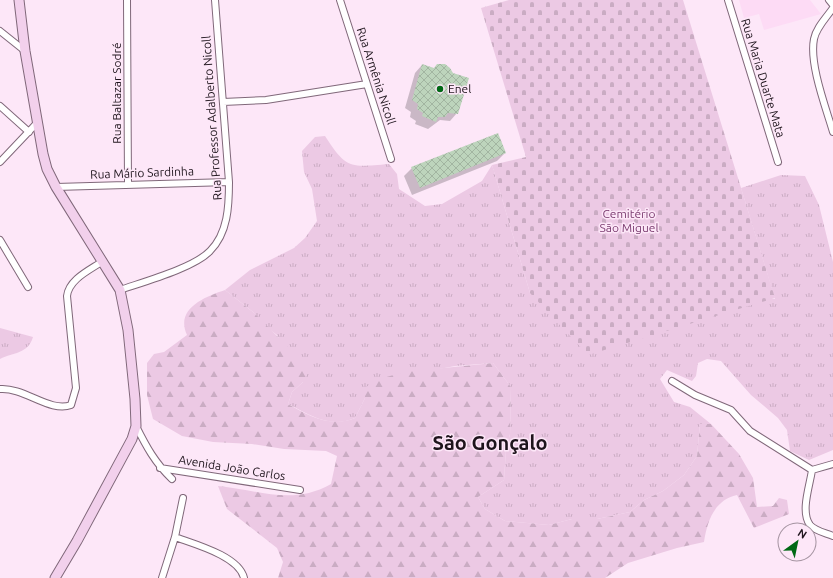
<svg xmlns="http://www.w3.org/2000/svg" width="833" height="578" viewBox="0 0 833 578" font-family="Ubuntu,sans-serif">
  <style>
    .built { fill: #fddbf5 }
    .grass { fill: url(#grass-tufts) }
    .forest { fill: url(#forest-firs) }
    .cemetery { fill: url(#cemetery-stones) }
    .shadow { fill: #0003 }
    .building { fill: url(#building-cross-hatch) }
    .lines { fill: none; stroke-linecap: round; stroke-linejoin: round }
    .street-casing { stroke: #80687a; stroke-width: 8 }
    .secondary-casing { stroke: #80687a; stroke-width: 11 }
    .street { stroke: #fff; stroke-width: 6 }
    .secondary { stroke: #f2d0ec; stroke-width: 9 }
    .poi-dot { fill: #006915; stroke: #fde7f8; stroke-width: 1.5 }
    .labels { text-anchor: middle; stroke-width: 3; stroke-linejoin: round; paint-order: stroke }
    .street-label { font-size: 12px; fill: #1e141c; stroke: #fde7f8 }
    .poi-label { font-size: 12px; fill: #1e141c; stroke: #fde7f8; text-anchor: start }
    .park-label { font-size: 12px; fill: #7b3c70; stroke: #fde7f8 }
    .town-label { font-size: 20px; font-weight: bold; fill: #1e141c; stroke: #fde7f8 }
  </style>
  <defs>
    <pattern id="grass-tufts" width="24" height="20" patternUnits="userSpaceOnUse"><rect width="24" height="20" fill="#ecc9e4"/><path d="M3 7l-1-3M5 7V3M7 7l1-3M15 17l-1-3M17 17v-4M19 17l1-3" fill="none" stroke="#caacc3"/></pattern>
    <pattern id="forest-firs" width="22" height="20" patternUnits="userSpaceOnUse"><rect width="22" height="20" fill="#ecc9e4"/><path d="M5 1l3.5 6h-7zM16 11l3.5 6h-7z" fill="#caacc3"/></pattern>
    <pattern id="cemetery-stones" width="16" height="16" patternUnits="userSpaceOnUse"><rect width="16" height="16" fill="#ecc9e4"/><path d="M2 7V4a2 2 0 0 1 4 0v3zM10 15v-3a2 2 0 0 1 4 0v3z" fill="#caacc3"/></pattern>
    <pattern id="building-cross-hatch" width="8" height="8" patternUnits="userSpaceOnUse"><rect width="8" height="8" fill="#bdd4bc"/><path d="M0 0l8 8M0 8l8-8" fill="none" stroke="#a2b5a1"/></pattern>
  </defs>
  <rect width="100%" height="100%" fill="#fde7f8"/>
  <path class="built" d="M739 0H810L821 14 764 30 759 14 744 18Z"/>
  <path class="grass" d="M325 136C347 170 350 167 389 164L397 174 399 189 425 206 442 204 482 181 492 165 530 293 775 299 741 188 781 175 805 176 819 205 833 262V450L809 460 790 451 787 430 778 418 751 395 721 361 707 359 698 363 696 376 692 381 667 370 660 379 674 402 690 407 711 424H700L697 456 684 475 663 491 644 500 630 512 597 519H572L549 525 505 521 485 509 478 497 504 480 506 449 510 434 511 387 493 363 455 366 434 370 365 398 355 418C330 429 310 415 288 404L292 392 303 382 277 335 265 326 253 312 225 290 250 270 294 248 305 238 317 221 312 189 304 172 302 151 315 137Z
    M0 328 33 337C28 354 14 352 0 359Z"/>
  <path class="forest" d="M225 290 253 312 301 360 307 374 303 382 292 392 288 404C309 416 331 428 355 418L365 398V388L376 380 404 372 493 363 511 387 510 434 506 449 504 480 478 497 485 509 505 521 549 525 572 519H597L630 512 644 500 663 491 684 475 697 456 700 424H711L739 454 753 478 757 507 773 506 779 498 787 500 789 514 754 528 737 495C714 500 707 522 704 542L677 548 628 563 605 578H278L283 562 277 548 227 509 218 486C260 490 292 506 331 484L337 456 326 451 284 449 252 444 213 442 182 436 153 419 147 395V363L154 354 164 352 187 335C175 309 204 297 225 290Z"/>
  <path class="cemetery" d="M509 0H683L775 298 588 355 530 293 492 165 526 157 481 8Z"/>
  <path class="shadow" d="M422 65 457 113 450 121 440 120 428 129 415 124 416 121 410 117 411 112 405 108 415 73Z
    M505 153 497 161 412 195 404 176 412 168Z"/>
  <path class="building" d="M422 64 434 68 437 64H445L450 68 453 73 469 78 458 114 448 113 445 117H438L436 122 422 116 423 113 417 109 418 104 412 100Z
    M498 133 506 153 420 188 411 167Z"/>
  <g class="lines">
    <defs>
      <path id="street" d="M127 0 128 185
        M340 0 391 159
        M728 0 778 162
        M829 0 833 5
        M833 8C826 18 816 28 814 39 809 64 826 108 833 132
        M0 31 25 51
        M223 102 266 100 367 84
        M0 106 29 132
        M0 162 36 124
        M56 187 229 182
        M0 240 28 287
        M120 290C143 282 194 268 210 251 228 233 229 206 229 182L215 0
        M672 381 695 395 731 410 750 431 812 470 833 464
        M0 389C24 387 50 413 71 405L76 388 67 296C69 279 90 270 103 261
        M136 426C146 446 155 463 172 479
        M160 468 300 490
        M812 470C810 485 800 512 810 525 815 531 826 533 833 536
        M175 537C194 544 239 556 244 578
        M162 578 175 537 183 498"/>
      <path id="secondary" d="M19 0 25 51 43 154 47 169 56 187 120 290 128 330 135 399 136 426 132 439 77 541 55 578"/>
    </defs>
    <use href="#street" class="street-casing"/>
    <use href="#secondary" class="secondary-casing"/>
    <use href="#street" class="street"/>
    <use href="#secondary" class="secondary"/>
  </g>
  <circle class="poi-dot" cx="440" cy="89" r="4"/>
  <g class="labels">
    <g class="street-label">
      <text transform="translate(376 76) rotate(72)" y="4">Rua Armênia Nicoll</text>
      <text transform="translate(763 78) rotate(73)" y="4">Rua Maria Duarte Mata</text>
      <text transform="translate(117 93) rotate(-90)" y="4">Rua Baltazar Sodré</text>
      <text transform="translate(212 118) rotate(-94)" y="4">Rua Professor Adalberto Nicoll</text>
      <text transform="translate(142 173) rotate(-2)" y="4">Rua Mário Sardinha</text>
      <text transform="translate(232 468) rotate(9)" y="4">Avenida João Carlos</text>
    </g>
    <g class="poi-label">
      <text x="448" y="93">Enel</text>
    </g>
    <g class="park-label">
      <text x="629" y="218">Cemitério<tspan x="629" dy="14">São Miguel</tspan></text>
    </g>
    <g class="town-label">
      <text x="490" y="450">São Gonçalo</text>
    </g>
  </g>
  <g transform="translate(797 542) rotate(33)"><circle r="19" fill="#fde7f8" stroke="#a493a0"/>
  <path d="M0-3L7 15L0 10L-7 15Z" fill="#006915"/>
  <text y="-6" font-size="11" font-weight="bold" text-anchor="middle" fill="#1e141c">N</text>
  </g>
</svg>
